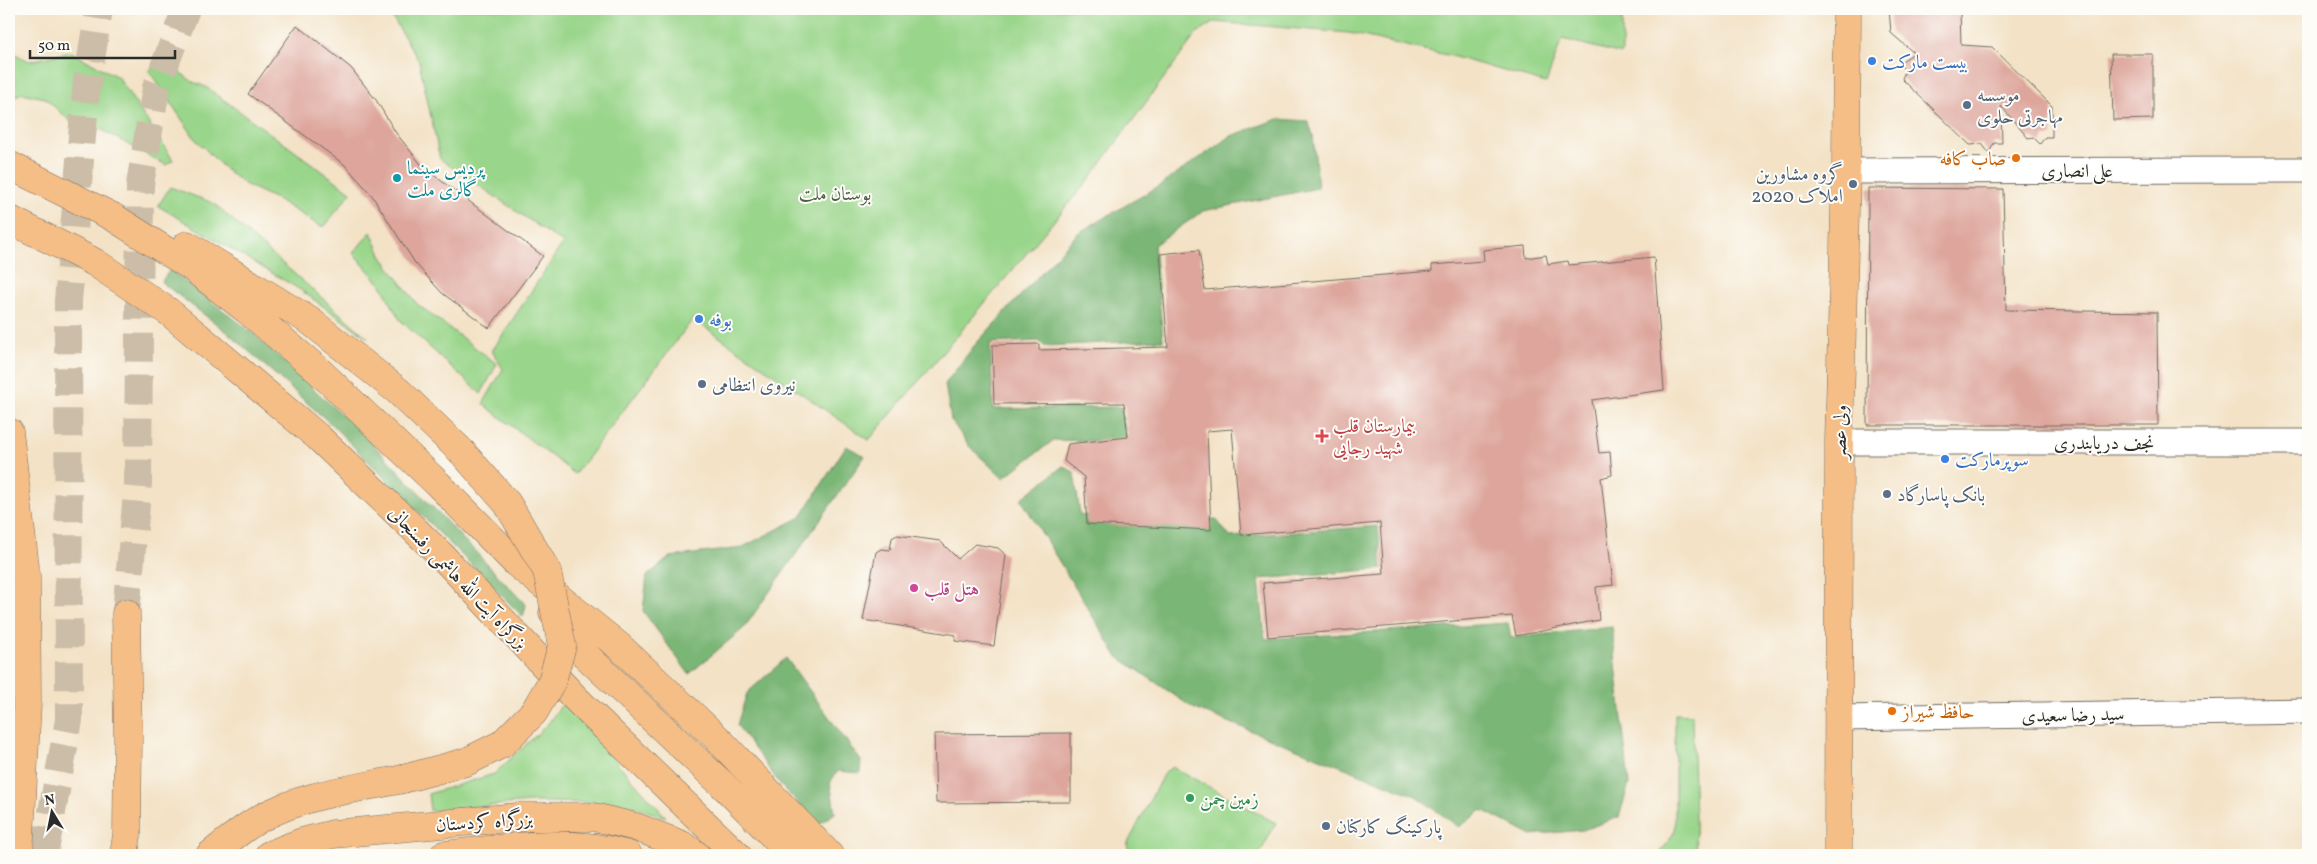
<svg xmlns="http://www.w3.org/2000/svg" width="2317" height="864" viewBox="0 0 2317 864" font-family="Vollkorn,Amiri,serif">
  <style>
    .green { fill: #99d58a; stroke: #62805a }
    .forest { fill: #7ab676; stroke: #527050 }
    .building { fill: #dda59b }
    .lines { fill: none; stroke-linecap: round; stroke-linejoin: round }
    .highway-tunnel { stroke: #cbbda7; stroke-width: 28; stroke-dasharray: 28 14; stroke-linecap: butt }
    .minor-casing { stroke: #716b61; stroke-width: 27 }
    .major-casing { stroke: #716b61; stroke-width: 29 }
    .highway-casing { stroke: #716b61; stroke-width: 29 }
    .minor { stroke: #fff; stroke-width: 25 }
    .major { stroke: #f6be87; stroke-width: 28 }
    .highway { stroke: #f6be87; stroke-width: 28 }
    .highway-bridge-casing { stroke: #716b61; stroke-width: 29; stroke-linecap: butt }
    .highway-bridge { stroke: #f6be87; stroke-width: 28 }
    .shop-dot { fill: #3f7fe0; stroke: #fdfcf7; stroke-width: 2 }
    .service-dot { fill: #5c6f8a; stroke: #fdfcf7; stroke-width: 2 }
    .food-dot { fill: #e8710a; stroke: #fdfcf7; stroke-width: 2 }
    .culture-dot { fill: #0f9aa8; stroke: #fdfcf7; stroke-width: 2 }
    .health-dot { fill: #e0444e; stroke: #fdfcf7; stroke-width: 2 }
    .hotel-dot { fill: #d1479c; stroke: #fdfcf7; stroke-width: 2 }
    .leisure-dot { fill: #2e9e5b; stroke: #fdfcf7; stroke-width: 2 }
    .labels { text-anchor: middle; stroke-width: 4; stroke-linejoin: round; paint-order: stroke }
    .shop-label { font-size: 19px; fill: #366cbe; stroke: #fdfcf7; text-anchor: start }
    .service-label { font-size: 19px; fill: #4e5e75; stroke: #fdfcf7; text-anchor: start }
    .food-label { font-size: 19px; fill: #c56008; stroke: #fdfcf7; text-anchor: end }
    .culture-label { font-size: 19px; fill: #0d838f; stroke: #fdfcf7; text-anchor: start }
    .street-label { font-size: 19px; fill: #2b2b2b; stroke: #fdfcf7 }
    .park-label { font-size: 19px; fill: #4c5e48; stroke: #fdfcf7 }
    .health-label { font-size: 19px; fill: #be3a42; stroke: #fdfcf7; text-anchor: start }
    .hotel-label { font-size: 19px; fill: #b23c85; stroke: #fdfcf7; text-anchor: start }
    .leisure-label { font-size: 19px; fill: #27864d; stroke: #fdfcf7; text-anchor: start }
  </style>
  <rect width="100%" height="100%" fill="#fdfcf7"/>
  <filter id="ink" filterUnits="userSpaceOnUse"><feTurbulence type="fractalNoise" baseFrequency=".02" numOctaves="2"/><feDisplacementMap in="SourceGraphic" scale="10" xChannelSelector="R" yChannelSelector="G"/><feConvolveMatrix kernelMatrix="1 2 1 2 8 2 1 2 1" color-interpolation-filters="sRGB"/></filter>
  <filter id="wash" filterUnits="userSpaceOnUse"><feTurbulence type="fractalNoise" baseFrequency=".0096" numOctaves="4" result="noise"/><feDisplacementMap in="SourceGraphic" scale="20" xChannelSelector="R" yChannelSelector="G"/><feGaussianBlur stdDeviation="1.12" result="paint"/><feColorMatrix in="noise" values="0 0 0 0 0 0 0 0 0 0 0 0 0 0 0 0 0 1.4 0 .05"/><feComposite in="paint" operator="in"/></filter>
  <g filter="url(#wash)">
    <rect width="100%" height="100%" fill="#f3e2c6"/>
    <path class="green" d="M370 9H1669L1622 11V54L1562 39 1546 83 1451 56 1349 33 1214 22 1197 33 1091 177 869 440 693 319 575 474 483 404 503 369 492 351 563 243 440 159 419 61 393 18Z
      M9 51 29 61 71 52 118 77 173 160 166 165 100 129 73 124 45 98 22 93 9 99Z
      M162 59 193 82 206 87 351 192 325 226H320L278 200 246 185 227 171 196 140 149 71Z
      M170 187 213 203 368 338 299 289 158 206Z
      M371 232 382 257 417 304 497 364 481 394 400 320 381 285 353 253Z
      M563 703 666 817 619 803 531 802 430 811 428 794 494 774 547 725Z
      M1675 714 1692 715 1696 855H1659L1675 831Z
      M1172 767 1276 823 1259 855H1135L1130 853 1127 845 1164 773Z"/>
    <path class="forest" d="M1278 119 1308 121 1313 135 1318 188 1203 211 1154 245 1163 340 1044 346 1039 341 990 343 993 409 1121 407 1127 442 1054 440 1003 478 969 446 951 420 945 384 974 346 1078 233 1159 186 1231 136Z
      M170 270 253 333 368 439 526 605 523 617 331 424 227 332 161 282Z
      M846 446 865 456 744 628 689 674 643 611 647 576 670 557 741 548 801 517Z
      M1063 466 1074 472 1080 515 1216 519 1230 537 1378 526 1382 569 1259 579 1265 639 1508 623 1511 638 1612 627 1629 784 1619 817 1583 830 1530 835 1482 810 1459 827 1416 796 1193 708 1117 656 1021 499Z
      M786 658 861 761 860 773 838 771 830 782 835 813 819 824 783 788 737 725 747 693Z"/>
    <g id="blocks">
      <path class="building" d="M1889 9H1960L1961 45 1992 47 2052 106V137H2045L2040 144 2033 137 2028 138 2001 106 2002 143H1994L1989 153 1982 144 1970 145 1902 79 1905 71 1899 63 1914 53 1891 33Z
        M297 25 351 68 376 100 396 133 424 168 543 256 489 328 442 293 415 263 371 194 345 165 248 94Z
        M2111 54H2153V119L2113 120Z
        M1868 188 2003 189 2006 310 2157 312 2158 425H1867Z
        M1525 246 1526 258 1546 255 1548 264 1568 261 1569 265 1654 257 1664 390 1592 400 1599 453 1610 452 1612 475 1601 478 1613 585 1596 587 1599 620 1516 636 1512 616 1268 637 1263 583 1384 574 1380 523 1241 535 1232 429 1207 431 1211 530 1087 524 1084 477 1064 461 1068 444 1128 437 1124 403 994 404 992 345 1039 344V350L1168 347 1160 254 1199 250 1205 290 1432 271V265L1484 261 1483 250Z
        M897 535 940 541 958 559 975 544 998 548 1006 555 994 646 955 641 956 635 863 620 876 552 881 549 890 550 892 538Z
        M1071 733V802L936 803 934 734Z"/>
    </g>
  </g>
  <g filter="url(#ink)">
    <use href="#blocks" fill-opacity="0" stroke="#716b61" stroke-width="1"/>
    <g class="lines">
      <path class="highway-tunnel" d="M126 613 138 483 140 185 156 88 186 9
        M44 855 69 720 68 301 86 90 99 9"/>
      <defs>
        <path id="minor" d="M1846 171 2308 170
          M1839 442H2308
          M1838 718 2308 711"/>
        <path id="major" d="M1838 855 1839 442 1846 171 1847 9"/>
        <path id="highway" d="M113 217 190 266 247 310 318 370 438 484 516 563 620 647 718 739 829 855
          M187 245 310 321 398 391 461 451
          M169 312 318 437 442 556 575 698 737 855
          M9 432 26 575 27 703 19 855
          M553 613 579 649 723 785 792 855
          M124 855 127 835 128 740 126 613
          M210 855C226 842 242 829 259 819 303 794 355 789 403 779
          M269 855 302 842 333 834 518 817H594L636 827 682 845 696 855
          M444 855C504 848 569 837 628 855"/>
      </defs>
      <use href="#minor" class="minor-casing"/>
      <use href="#major" class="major-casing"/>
      <use href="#highway" class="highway-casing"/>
      <use href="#minor" class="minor"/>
      <use href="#major" class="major"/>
      <use href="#highway" class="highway"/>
      <defs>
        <path id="highway-bridge" d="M9 165 113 217
          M9 219 94 262 169 312
          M403 779 466 762 502 744 534 712 552 681 562 646 547 571 507 503 461 451"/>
      </defs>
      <use href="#highway-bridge" class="highway-bridge-casing"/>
      <use href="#highway-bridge" class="highway-bridge"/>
    </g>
  </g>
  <g class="shop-dot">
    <circle cx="1872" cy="61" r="5"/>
    <circle cx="699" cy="319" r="5"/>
    <circle cx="1945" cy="459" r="5"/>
  </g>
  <g class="service-dot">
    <circle cx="1967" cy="105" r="5"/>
    <circle cx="1853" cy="184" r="5"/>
    <circle cx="702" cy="384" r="5"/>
    <circle cx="1887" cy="494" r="5"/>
    <circle cx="1326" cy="826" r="5"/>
  </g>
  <g class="food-dot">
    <circle cx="2016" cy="158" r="5"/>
    <circle cx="1892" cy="711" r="5"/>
  </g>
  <circle class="culture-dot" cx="397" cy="178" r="5"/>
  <path class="health-dot" d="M1319.5 428.5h5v5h5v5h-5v5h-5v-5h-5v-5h5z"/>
  <circle class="hotel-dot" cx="914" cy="588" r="5"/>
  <circle class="leisure-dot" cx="1190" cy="798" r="5"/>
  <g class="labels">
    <g class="shop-label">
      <text x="1882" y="68">بیست مارکت</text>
      <text x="709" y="326">بوفه</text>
      <text x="1955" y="466">سوپرمارکت</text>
    </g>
    <g class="service-label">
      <text x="1977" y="101">موسسه<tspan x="1977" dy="22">مهاجرتی حلوی</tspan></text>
      <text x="1843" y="180" text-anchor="end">گروه مشاورین<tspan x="1843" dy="22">املاک 2020</tspan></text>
      <text x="712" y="391">نیروی انتظامی</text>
      <text x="1897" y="501">بانک پاسارگاد</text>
      <text x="1336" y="833">پارکینگ کارکنان</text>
    </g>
    <g class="food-label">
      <text x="2006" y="165">صاب کافه</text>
      <text x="1902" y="718" text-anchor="start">حافظ شیراز</text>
    </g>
    <g class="culture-label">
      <text x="407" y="174">پردیس سینما<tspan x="407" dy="22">گالری ملت</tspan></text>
    </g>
    <g class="street-label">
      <text x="2077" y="177">علی انصاری</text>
      <text transform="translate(1839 432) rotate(-89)" y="7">ولی عصر</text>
      <text x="2104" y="449">نجف دریابندری</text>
      <text transform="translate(459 577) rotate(46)" y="7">بزرگراه آیت الله هاشمی رفسنجانی</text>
      <text transform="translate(2073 714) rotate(-1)" y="7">سید رضا سعیدی</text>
      <text transform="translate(484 821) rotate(-4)" y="7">بزرگراه کردستان</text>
    </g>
    <g class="park-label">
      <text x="835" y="200">بوستان ملت</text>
    </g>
    <g class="health-label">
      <text x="1333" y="432">بیمارستان قلب<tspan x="1333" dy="22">شهید رجایی</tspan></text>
    </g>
    <g class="hotel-label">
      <text x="924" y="595">هتل قلب</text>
    </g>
    <g class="leisure-label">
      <text x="1200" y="805">زمین چمن</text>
    </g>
  </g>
  <rect width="2317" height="864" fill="none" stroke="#fdfcf7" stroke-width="30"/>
  <g transform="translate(52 812) rotate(350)" stroke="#fdfcf7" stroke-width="4" paint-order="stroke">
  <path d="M0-4L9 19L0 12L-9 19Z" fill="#2b2b2b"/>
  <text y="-8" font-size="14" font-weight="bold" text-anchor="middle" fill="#2b2b2b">N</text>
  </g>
  <path d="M30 50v8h145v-8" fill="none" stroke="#2b2b2b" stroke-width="2.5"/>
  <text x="38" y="50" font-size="15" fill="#2b2b2b" stroke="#fdfcf7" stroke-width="4" paint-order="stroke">50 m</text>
</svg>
